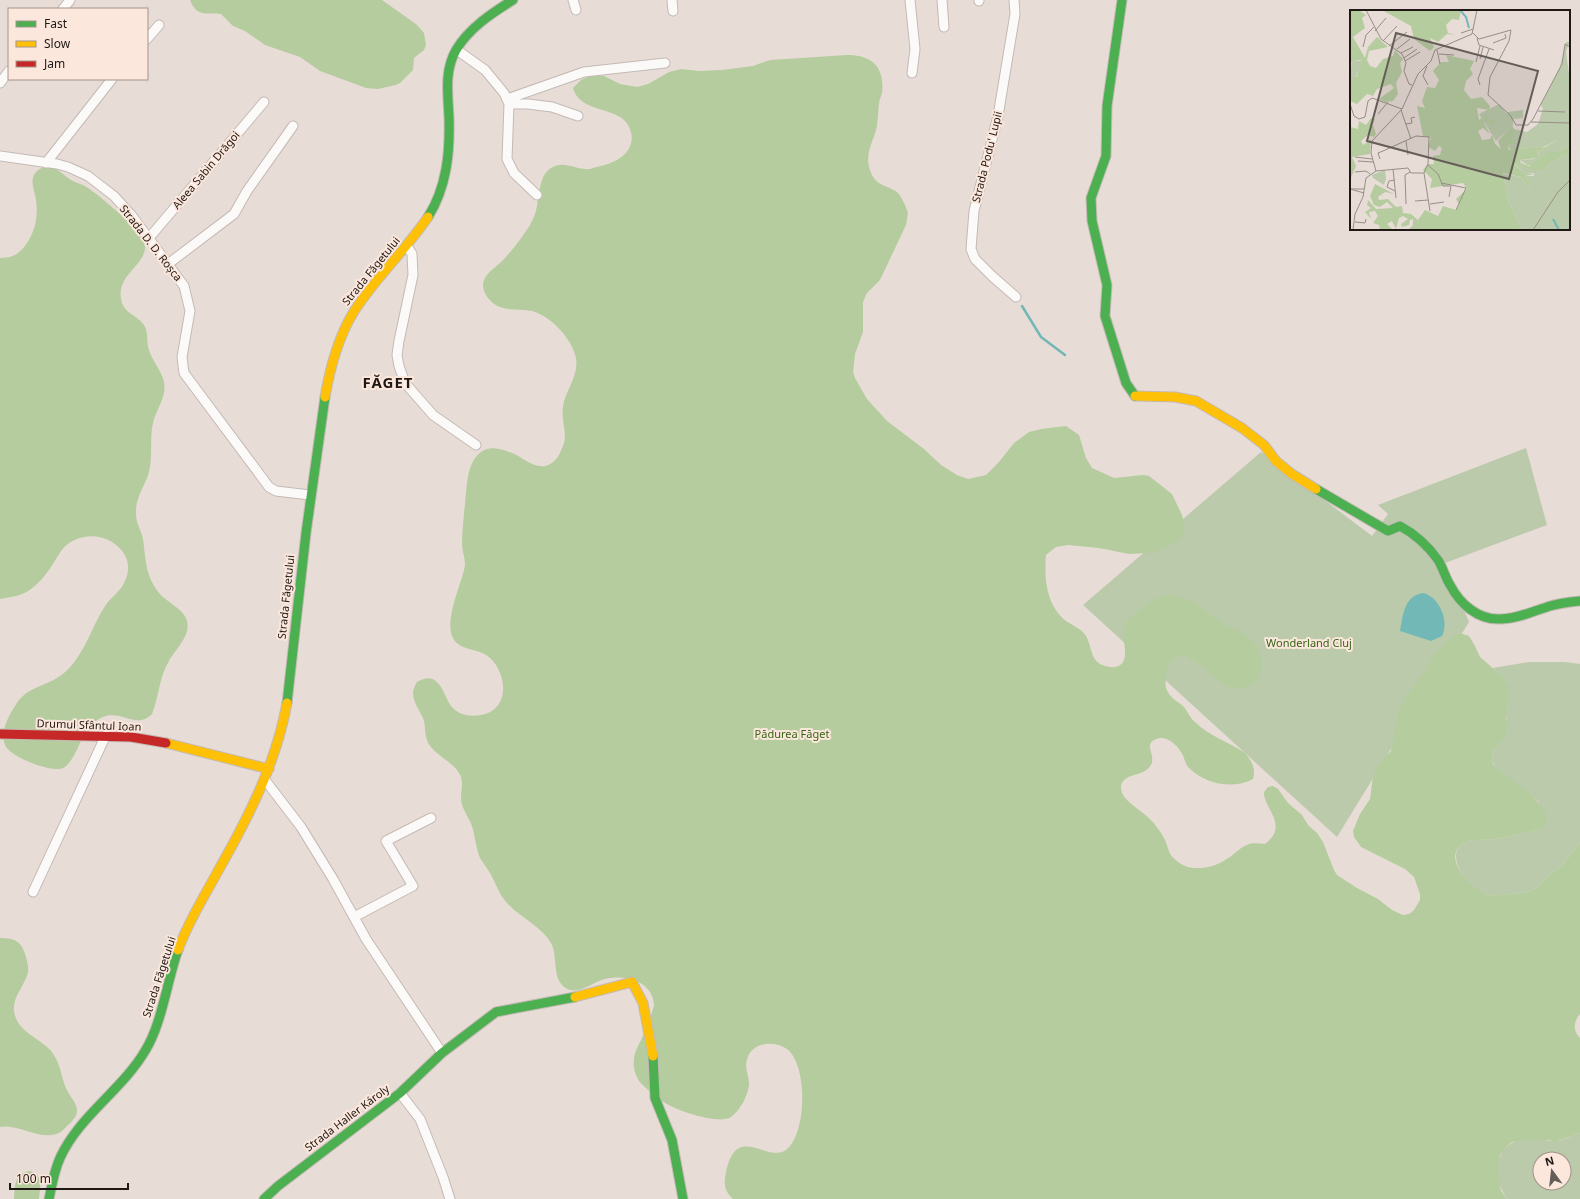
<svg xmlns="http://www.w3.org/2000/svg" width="1580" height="1199" viewBox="0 0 1580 1199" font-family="'Noto Sans',sans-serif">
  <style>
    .green { fill: #bbcaaa; fill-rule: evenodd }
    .forest { fill: #b5cc9f }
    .water { fill: #72b8b6 }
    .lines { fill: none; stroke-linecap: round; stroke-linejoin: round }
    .stream { stroke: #72b8b6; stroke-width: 2.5 }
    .street-casing { stroke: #c3bab5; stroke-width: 11 }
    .fast-casing { stroke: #c3bab5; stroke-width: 11 }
    .slow-casing { stroke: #c3bab5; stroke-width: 11 }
    .jam-casing { stroke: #c3bab5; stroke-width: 11 }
    .street { stroke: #fcfaf9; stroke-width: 9 }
    .fast { stroke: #4caf50; stroke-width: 9 }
    .slow { stroke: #ffc107; stroke-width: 9 }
    .jam { stroke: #c62828; stroke-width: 9 }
    .labels { text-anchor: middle; stroke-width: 4; stroke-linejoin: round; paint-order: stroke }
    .street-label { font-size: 11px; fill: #1f1814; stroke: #fce7dc }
    .park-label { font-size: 11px; fill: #356415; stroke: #fce7dc }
    .district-label { font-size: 15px; font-weight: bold; letter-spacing: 1px; fill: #1f1814; stroke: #fce7dc }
    .inset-river { fill: none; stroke: #72b8b6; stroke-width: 2 }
    .inset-road { fill: none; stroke: #988e88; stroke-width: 1 }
    .view { fill: #655d58; fill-opacity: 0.15; stroke: #655d58; stroke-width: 2 }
    .inset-edge { fill: none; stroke: #1f1814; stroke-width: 2 }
  </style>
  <rect width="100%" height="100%" fill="#e8dcd6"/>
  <path class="green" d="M1526 448 1547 525 1445 563 1469 622 1337 837 1083 605 1261 452 1372 536 1388 514 1378 505Z
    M1529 662H1565L1580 664V843C1574 849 1570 856 1565 862 1560 868 1554 871 1548 876 1542 882 1539 888 1530 891 1525 893 1492 896 1488 895 1482 894 1475 890 1471 887 1463 879 1449 856 1460 846 1471 837 1483 841 1495 839 1509 836 1523 834 1537 830L1539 802 1497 769C1492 763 1490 753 1495 746 1498 743 1502 741 1504 737 1505 733 1507 726 1507 722 1507 719 1506 716 1506 713 1507 689 1513 686 1493 668Z
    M1580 1133V1199H1507C1500 1189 1496 1176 1498 1164 1503 1139 1522 1138 1544 1140 1548 1140 1553 1142 1557 1141 1565 1140 1572 1135 1580 1133ZM1540 1159H1564V1183H1540Z"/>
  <path class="forest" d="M190 0H382L416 24 424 33 426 45 424 50 414 58 413 70 400 83 396 85 378 89 366 88 320 71 300 57 265 45 245 31 233 26 221 14C206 12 197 18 190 0Z
    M847 55C872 55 885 67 882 93 881 97 879 100 879 104 878 111 878 119 877 126 874 141 864 154 870 170 875 186 885 184 897 192 902 197 906 207 908 213L906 225 880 280 867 293 863 302V332L855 354 853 372 855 378 867 399 887 421 924 449 941 465 957 475 968 479 986 475 999 462 1014 443 1029 432 1041 429 1066 426 1079 435 1086 458 1092 468 1114 478 1143 475 1149 476 1172 494 1182 515 1185 527 1181 538 1176 542 1160 550 1148 553 1129 554 1099 548 1068 545 1056 547 1046 555C1044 578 1046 605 1066 621 1072 625 1082 629 1086 636 1092 646 1090 662 1105 666 1107 666 1111 668 1114 667 1134 665 1120 638 1124 627 1128 618 1134 614 1141 609 1157 596 1164 591 1186 599 1199 603 1208 614 1219 621 1227 627 1236 629 1244 634 1268 648 1271 689 1235 688 1214 687 1191 643 1172 660 1168 664 1167 669 1166 674 1166 680 1164 687 1168 692 1171 699 1179 702 1184 707 1188 712 1190 718 1195 722 1209 736 1229 742 1245 753 1252 761 1256 769 1253 779 1233 790 1205 784 1189 768 1184 763 1185 757 1181 752 1177 745 1166 735 1156 739 1140 745 1163 760 1145 771 1137 776 1120 775 1121 789 1122 799 1136 807 1143 813 1152 820 1159 829 1164 838 1169 847 1167 854 1177 861 1189 872 1212 869 1225 860 1233 856 1239 848 1247 845 1253 842 1259 844 1265 844 1290 825 1263 808 1264 792L1268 787 1273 786 1278 789 1288 803 1302 815 1308 825 1317 833 1323 842 1334 870 1337 875 1357 888 1378 899 1392 910 1403 915 1409 914 1414 910 1420 900V894L1414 877 1405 869 1361 847 1354 837 1353 831 1360 814 1370 799 1373 776 1378 765 1391 751 1398 714 1405 698 1423 674 1432 658 1448 640 1457 634H1463L1469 636 1475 646 1480 657 1502 676 1508 686 1509 692 1506 716 1508 727 1504 739 1495 747 1492 752 1493 764C1504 777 1571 814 1537 830 1523 834 1509 836 1495 839 1483 841 1471 837 1460 846 1444 860 1472 891 1488 895 1492 896 1525 893 1530 891 1539 888 1542 882 1548 876 1554 871 1560 868 1565 862 1570 856 1574 849 1580 843V1014C1573 1022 1573 1031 1580 1038V1133L1555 1142 1549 1140H1530L1512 1142 1507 1146 1500 1155 1498 1167 1501 1191 1507 1199H733C726 1193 724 1186 725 1178 734 1119 766 1164 786 1150 807 1134 808 1065 787 1049 774 1040 751 1042 747 1060 744 1068 749 1075 749 1083 749 1094 740 1111 731 1117 724 1121 715 1119 707 1118 683 1113 663 1105 646 1088 643 1085 639 1082 638 1079 634 1073 633 1065 634 1058 635 1049 641 1042 644 1033 647 1024 652 1015 654 1005 653 981 625 974 605 979 592 982 576 998 563 986 552 975 558 956 551 943 539 923 514 916 501 895 497 888 494 880 490 873 487 868 483 863 480 858 476 848 475 836 472 826 469 818 464 812 462 804 459 795 464 786 461 777 456 764 439 757 431 747 424 739 426 730 424 721 421 712 413 703 413 693 413 689 415 685 417 682 440 668 443 696 452 707 459 715 470 717 481 715 487 714 494 711 498 705 509 691 501 664 486 655 477 649 461 650 454 640 443 624 460 587 464 570 467 561 462 553 462 545 462 534 463 524 464 514 464 510 465 507 465 504 467 487 466 456 487 449 494 447 505 450 512 453 522 457 533 468 545 466 556 464 561 452 564 443 567 432 561 419 563 407 565 390 579 377 576 358 572 339 551 316 532 311 517 308 500 313 489 299 486 296 483 290 483 285 484 273 498 266 505 258 514 248 523 236 530 225 533 219 536 213 537 206 540 192 539 172 555 166 566 162 576 169 586 169 590 170 592 168 596 167 613 164 636 154 631 132 625 104 580 116 573 88L581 80 592 75 604 76 620 84 637 87 648 84 669 72 681 69 699 71 722 70 753 66 770 60Z
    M49 166C59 169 62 174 71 180 76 183 83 184 88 188 100 196 147 234 145 248 144 266 117 275 121 299 123 313 137 315 144 325 149 333 146 342 149 350 152 361 162 371 164 382 167 397 156 409 153 423 149 439 154 462 147 478 142 490 135 501 136 514 136 523 141 530 143 539 146 560 145 576 160 594 168 603 184 609 187 621 191 636 175 650 169 661 159 677 159 697 152 714 134 732 119 704 96 721 81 732 79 752 68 764 66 767 62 769 58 769 46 770 10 757 5 745 0 732 8 717 15 706 27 685 46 688 64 673 84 656 91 628 105 606 110 598 120 592 124 583 126 579 128 574 128 569 129 557 121 548 112 542 96 532 73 535 61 551 52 565 45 579 31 589 22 596 11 597 0 599V258C6 258 13 257 18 253 33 241 39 219 36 200 35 192 30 183 34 175 37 169 43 167 49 166Z
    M0 938C16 938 22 942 26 957 27 962 29 967 28 972 25 986 12 997 14 1011 17 1033 41 1038 52 1052 60 1063 61 1074 65 1086 71 1101 87 1109 68 1125 64 1129 61 1133 56 1134 39 1140 17 1123 0 1127Z
    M30 1171C44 1175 40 1187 39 1199H14C15 1186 14 1173 30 1171Z"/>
  <path class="water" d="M1423 593C1439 596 1450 622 1442 636L1431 641 1400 631C1403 615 1404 596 1423 593Z"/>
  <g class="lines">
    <path class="stream" d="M1022 306 1041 337 1065 355"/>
    <defs>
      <path id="street" d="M573 0 576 10
        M672 0 673 11
        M910 0 915 49 912 73
        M942 0 944 27
        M979 0V1
        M1014 0 1015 14 998 116 974 211 971 249 975 259 992 276 1016 297
        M63 9 70 0
        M147 39 159 25
        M457 50 485 70 504 93 509 104 507 159 514 173 537 195
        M0 83 9 71
        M507 99 584 72 665 63
        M509 104H528L552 107 578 116
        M0 156 57 164 68 167 88 176 114 196 132 216 184 286 190 311 182 357 184 373 269 487 276 491 310 495
        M46 163 112 79
        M149 238 264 102
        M407 246 412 254 413 275 399 341 397 355 399 366 405 383 433 415 476 445
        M168 264 234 214 247 191 293 126
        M265 780 301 827 333 879 366 939 442 1053
        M33 892 106 735
        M354 917 413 886 386 841 431 818
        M400 1093 420 1119 443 1177 450 1199"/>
      <path id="fast" d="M1122 0 1107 106 1106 156 1091 198 1092 221 1107 285 1105 316 1126 383 1135 396
        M428 217C447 187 450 152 449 118 448 94 444 71 456 50 469 28 492 13 513 0
        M1316 489 1388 531 1400 526C1415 534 1428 546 1438 560 1443 568 1445 577 1450 585 1460 604 1478 620 1500 619 1517 619 1534 611 1550 606 1560 603 1570 602 1580 601
        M287 703 306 533 325 397
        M653 1056 655 1098 672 1140 683 1199
        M49 1199C52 1185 54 1171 60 1158 79 1116 122 1090 145 1051 162 1024 167 981 178 950
        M264 1199 278 1186 400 1093 442 1053 496 1012 575 997"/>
      <path id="slow" d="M1135 396 1175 397 1196 401 1242 428 1264 445 1276 461 1292 474 1316 489
        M325 397C330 368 338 338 353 313 374 279 405 251 428 217
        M166 743 269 769
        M178 950C188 922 204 897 218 871 248 818 276 764 287 703
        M575 997 632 982 643 1003 653 1056"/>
      <path id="jam" d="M0 734 131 737 166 743"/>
    </defs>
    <use href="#street" class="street-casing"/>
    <use href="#fast" class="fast-casing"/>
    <use href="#slow" class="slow-casing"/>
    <use href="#jam" class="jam-casing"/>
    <use href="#street" class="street"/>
    <use href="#fast" class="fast"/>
    <use href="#slow" class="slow"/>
    <use href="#jam" class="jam"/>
  </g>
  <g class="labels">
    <g class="street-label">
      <text transform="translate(987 157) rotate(-76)" y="4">Strada Podu' Lupii</text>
      <text transform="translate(206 170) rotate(-50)" y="4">Aleea Sabin Drăgoi</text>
      <text transform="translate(151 243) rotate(52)" y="4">Strada D. D. Roșca</text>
      <text transform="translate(371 271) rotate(-51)" y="4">Strada Făgetului</text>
      <text transform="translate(286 597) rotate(-84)" y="4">Strada Făgetului</text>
      <text transform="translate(89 725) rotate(2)" y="4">Drumul Sfântul Ioan</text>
      <text transform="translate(159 977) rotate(-72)" y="4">Strada Făgetului</text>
      <text transform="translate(347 1118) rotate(-37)" y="4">Strada Haller Károly</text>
    </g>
    <g class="park-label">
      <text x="1309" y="647">Wonderland Cluj</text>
      <text x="792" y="738">Pădurea Făget</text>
    </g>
    <g class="district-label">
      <text x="388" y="388">FĂGET</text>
    </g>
  </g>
  <g transform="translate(1350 10)">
    <rect width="220" height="220" fill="#e8dcd6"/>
    <path d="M216 32H220L216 41 220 72V135L209 142H200L183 155H177L170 150 184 149 189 144 187 141 196 140 207 130 192 138 181 137 175 139 169 137 162 140 156 135 165 134 162 128 164 119 177 122 188 114 193 99 191 95 210 57ZM2 50 12 51 6 67 0 66ZM149 94 157 104 158 102 173 100V108L163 109V115L146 131 129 104ZM220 140V220H172L158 190 153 164 171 167 179 179 180 174 175 166H184V163H174L164 153 179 159H195L200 153 216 145ZM35 160 36 169 34 175 23 168 22 165Z" fill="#bbcaaa"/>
    <path d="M0 0 10 1 16 5 12 8 15 18 3 27 15 48 18 37 27 27 38 37 19 41 17 50 20 56 26 58 33 49 43 46 45 40 53 49 50 53 52 62 46 73 48 84 43 91 35 92 29 89 44 78 41 74 27 79 23 86 17 84 7 94 0 91V66L7 67 11 50H3L0 55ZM32 0 86 1 111 0 109 10 102 9 96 15 98 23 105 25 97 24 88 32 80 28 84 37 80 41 64 29 61 16ZM96 45 124 51 120 59 123 64 116 71 114 80 121 89 132 87 140 96 139 100 127 98 129 110 136 105 144 112 142 115 137 111 134 113 140 124 133 118 128 121 132 130 140 129 142 125 145 134 151 139 148 131 162 115 165 121 162 128 166 134 157 135 159 140 169 137 175 139 181 137 194 138 207 130 196 140 187 141 189 146 186 148 170 150 171 153 179 156 199 142H209L220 135 218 144 200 153 194 160 179 159 163 153 174 163 185 164 175 166 180 174 179 179 171 167 153 163 158 190 172 220H58L63 215V209L60 210 59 215 52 217 51 214 58 209 53 206 49 208 46 219 42 211 37 214 43 220H30L29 215 23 213 28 206 25 201 19 202 21 209 15 202 21 198 17 195 18 190 26 199 43 198 37 192 30 197 24 195 20 186 25 174 44 184 35 182 28 187 29 190 38 189 46 197 52 196 53 203 61 204 68 210 75 200 88 206 93 196 106 200 109 195 106 189 117 179 113 173 80 178 82 169 73 160 78 154H84L83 146 90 145 92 138 89 136 85 141 78 137 81 128 73 126 67 96 75 98 72 91 77 77 85 78 89 70 83 61 91 52H99ZM21 108 25 109 23 115 26 124 24 127 18 125 11 131 13 135 21 130 20 144 2 147 6 156 0 170V117L8 119 9 111 16 115Z" fill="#b5cc9f"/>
    <path class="inset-river" d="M110 0 116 7 119 18M203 209 209 220"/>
    <path class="inset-road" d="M16 0 31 29 52 44 56 53 54 61 59 74 62 75M161 20 159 31 140 67 138 85 160 105 166 115H178L183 109 212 54 215 34 220 37M25 21 36 8M111 23 123 19M123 23 129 29 161 20M127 28 129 35 144 40M33 31 47 16M143 33 156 28 155 24M39 36 57 22M13 37 16 25 24 17M47 39 60 29M87 40 90 54M51 43 63 37M89 44 104 45M54 48 67 39M130 49 133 37M55 51 70 42M126 52 130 36M77 56 73 66 78 75M130 75 128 69 139 39M0 94 4 106 9 109 15 107 18 91 22 88 52 99M51 100 61 129M188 101 215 102M28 104 38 92M181 112 220 113M56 114 62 113 61 108 65 107M56 131 58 145M5 147 22 149M30 149 28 143 33 141 66 126 79 127 78 154 74 163 80 201M8 151 23 152M78 155 88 164 93 176H101L99 187M43 159 46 188M26 161 58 158 61 163H74M5 162 16 161 20 164M91 173 116 178 106 200M14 179H0L14 183M45 181 37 177 39 171 45 170M65 191 78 190M56 194 55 165 60 162M80 194 94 192M5 212 15 213 16 209M3 220 5 204 13 187 16 168 26 161 21 143 22 131 52 99 68 64 81 51 85 40 122 24 127 0M183 220 208 182 220 170"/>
    <path class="view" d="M46 23 188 61 159 169 17 131Z"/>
    <rect width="220" height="220" class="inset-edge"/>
  </g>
  <rect x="8" y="8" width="140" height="72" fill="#fce7dc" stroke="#a4948c"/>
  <rect x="16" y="21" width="20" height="6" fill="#4caf50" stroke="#a4948c"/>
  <text x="44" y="28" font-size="12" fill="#1f1814">Fast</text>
  <rect x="16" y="41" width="20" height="6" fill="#ffc107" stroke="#a4948c"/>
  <text x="44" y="48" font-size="12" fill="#1f1814">Slow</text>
  <rect x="16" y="61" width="20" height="6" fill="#c62828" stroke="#a4948c"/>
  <text x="44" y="68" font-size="12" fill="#1f1814">Jam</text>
  <g transform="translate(1552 1171) rotate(345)"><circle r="19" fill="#fce7dc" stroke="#a4948c"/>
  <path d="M0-3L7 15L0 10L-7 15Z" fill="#655d58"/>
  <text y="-6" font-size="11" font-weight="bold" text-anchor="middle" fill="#1f1814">N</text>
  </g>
  <path d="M10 1183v6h118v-6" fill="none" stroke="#1f1814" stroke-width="2"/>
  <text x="16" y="1183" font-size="12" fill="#1f1814" stroke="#fce7dc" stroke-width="3" paint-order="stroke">100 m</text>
</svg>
